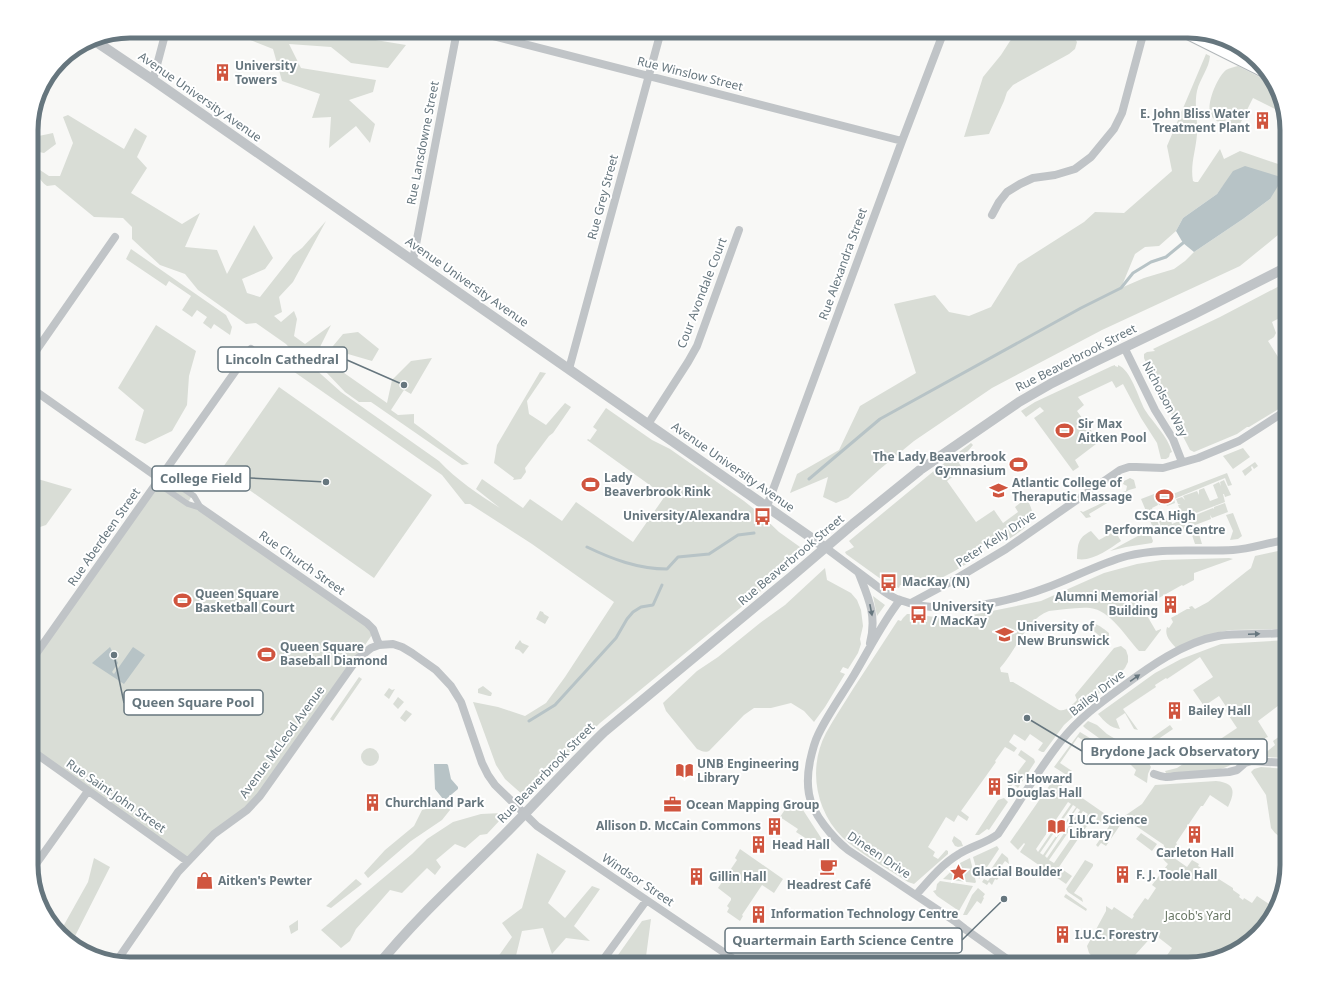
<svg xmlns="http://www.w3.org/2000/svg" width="1318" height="995" viewBox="0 0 1318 995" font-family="'Noto Sans',sans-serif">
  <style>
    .green { fill: #d9ddd6; fill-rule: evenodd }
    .water { fill: #b7c3c6 }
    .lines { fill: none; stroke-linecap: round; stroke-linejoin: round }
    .stream { stroke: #b7c3c6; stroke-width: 3 }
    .primary-casing { stroke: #b2b7ba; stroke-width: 15 }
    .pedestrian { stroke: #c0c4c7; stroke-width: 6 }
    .minor { stroke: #c0c4c7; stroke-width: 8 }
    .tertiary { stroke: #c0c4c7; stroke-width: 10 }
    .primary { stroke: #fff; stroke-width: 13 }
    .oneway { fill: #66767e }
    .labels { text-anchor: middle; stroke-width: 4; stroke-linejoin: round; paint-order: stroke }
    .poi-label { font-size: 12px; font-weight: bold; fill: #66767e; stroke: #fff; text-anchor: start }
    .street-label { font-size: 12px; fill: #66767e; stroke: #fff }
    .park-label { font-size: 12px; fill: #697765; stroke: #fff }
    .rim { fill: none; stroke: #66767e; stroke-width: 5 }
    .leader { fill: none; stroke: #66767e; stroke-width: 1.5 }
    .callout-dot { fill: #66767e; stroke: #fff; stroke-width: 1.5 }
    .callout { fill: #fff; stroke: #66767e; stroke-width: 1.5 }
    .callout-label { font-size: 13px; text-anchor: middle; font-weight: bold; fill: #66767e }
  </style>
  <rect width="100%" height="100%" fill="#f8f8f6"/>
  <path class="green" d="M250 31H340L339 34 406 45 388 68 351 63 331 47 289 44 301 68 376 80 373 92 349 100 375 124 370 143 356 126 329 148 331 117 312 118 320 94 282 81 273 49 248 39Z
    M1021 31H1047L1073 36 1077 42 1075 49 1069 54 1013 85 1007 92 1004 101 989 134 964 137 983 77 1001 55 1010 41 1018 32Z
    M1206 54 1210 56C1209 69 1200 78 1197 91 1194 105 1198 120 1197 134 1196 150 1190 165 1193 181L1195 182H1198L1220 149 1224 159 1240 151 1287 167V225L1278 235 1240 266 1102 330 992 388 914 441 880 469 848 498 836 503 823 497 828 477 790 493 797 474 839 450 860 406 916 373 894 304 935 295 949 312 969 316 991 307 1018 264 1084 222 1095 212 1124 213 1172 171 1167 146ZM1223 186 1270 199 1243 219 1194 252 1185 261 1174 269 1144 278 1121 288 1135 254 1145 247 1159 246 1176 231 1183 218 1217 194Z
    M1238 66 1277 86 1283 113 1253 98 1237 130C1230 127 1218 123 1212 117 1204 108 1217 77 1226 70 1229 68 1234 67 1238 66Z
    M68 115 124 149 135 128 147 136 137 157 147 168 131 193 182 224 200 213 185 247 217 250 227 274 254 225 273 258 265 269 242 279 247 293 260 297 293 255 302 248 326 221 293 282 279 297 282 312 274 316 281 322 294 311 297 319 294 336 305 344 331 325 317 353 323 358 343 334 358 332 379 349 372 361 348 354 337 368 387 403 392 380 411 361 432 358 411 394 404 390 391 410 398 415 414 414V423L469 464 462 465 371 402H359L345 392 325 371 293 352 286 344 256 323 246 324 198 290 185 274 160 265 132 239V227L123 218 94 217 55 185 47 186C38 180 39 173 31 168V164L49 176H60L73 143 63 117Z
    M53 133 56 144 44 153 34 151 31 155V140L34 137Z
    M131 249 226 315 232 327 230 335 214 324 211 329 203 323 207 317 197 310 192 317 182 310 191 296 169 281 166 286 126 259Z
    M1287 282V314L1272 322 1276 333 1274 337 1268 341 1287 371V404L1249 427H1247L1237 434 1194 452 1190 450 1148 368 1144 358V354L1147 352 1155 351 1153 349 1220 317Z
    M156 325 196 351 189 376 187 405 172 431 145 444 135 440 144 410 118 388Z
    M276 347 282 348 304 359 341 392 439 461C457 480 478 494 500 508L476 489 482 479 523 508 530 499 562 521 576 502 633 542 665 496 587 440 588 439 590 440 597 430 593 427 606 408 652 440 670 449 744 501 759 513 779 532 800 547 801 551 793 561 767 586 600 723 529 794 523 795 505 779 496 765 473 702 498 707 525 716 546 703 565 677 614 602 532 544 470 504H465L442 475 270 355Z
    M1115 365V366L1118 367V365C1131 370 1138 397 1145 410 1154 424 1167 435 1172 452L1170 453 1169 457 1166 459H1161L1157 443 1141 418 1123 384 1116 388 1112 381 1078 397 1084 405 1077 411 1093 433 1095 432 1098 433 1101 439 1100 441 1075 460 1079 467 1073 471 1034 418 1044 411 1040 407 1026 417 1021 411 1035 402 1112 366Z
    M540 372 546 373 527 401 529 414 546 425 565 403 571 407 553 433 549 436 525 468 526 472 521 479 513 480 514 478 494 463 497 445Z
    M279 387 432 495 374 578 221 470Z
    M971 443 973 445 968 451 957 460 963 469 947 481 976 522 994 510 1003 523 1018 512 1015 507 1026 498 1027 499C1029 503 1031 507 1032 511 1034 525 1016 534 1006 541L1001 533 967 554 971 561C952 573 922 592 900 585L899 588 885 582 846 554 845 552 854 547 849 541 935 470Z
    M1243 448 1250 457 1233 469 1223 456Z
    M1255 462 1258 466 1254 469 1252 466 1251 467 1252 470 1245 476 1242 471Z
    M1227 473 1232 485 1228 486 1225 478 1174 499 1175 503 1167 506 1165 502 1159 505 1156 498 1158 505 1152 508 1160 528 1163 527H1161L1159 521 1170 517 1172 524 1186 518 1187 520 1188 519V518L1213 508 1214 509V507L1225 503 1228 512 1212 518 1210 515 1211 519 1182 530 1180 526 1156 535 1141 499 1167 489 1170 495Z
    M31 477 72 489 46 525 31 530Z
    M1130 478 1134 480 1136 488 1129 490 1089 514 1091 517 1086 518 1080 511H1081L1083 512 1104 502 1120 493 1126 491 1127 486 1123 484 1124 481Z
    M167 480 191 497 189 501 164 485Z
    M1224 480 1231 495 1225 497 1224 494H1223L1225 502 1183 518 1178 505 1181 504H1178L1176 499 1182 497 1185 500 1183 496 1197 491 1199 495V490L1204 488 1210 501 1218 498 1213 485 1219 482 1221 486 1220 482Z
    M155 486 163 487 188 504 201 508 374 632 260 796 187 861 31 750V661Z
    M1233 513 1242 536 1238 539 1230 540 1233 531 1226 515Z
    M1195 527 1196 533 1199 534 1202 544H1195L1190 529Z
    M1149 530 1153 541 1152 543 1126 547 1110 551Z
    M1091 531 1099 540 1115 531 1121 541C1109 549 1092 562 1077 559 1078 545 1077 538 1091 531Z
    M1287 549V580L1280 586 1282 589 1280 594 1283 598 1287 599V614L1284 616 1287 620V629L1231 630 1215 633 1176 648C1171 642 1164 636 1167 627L1169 628 1173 622 1171 618 1187 609H1190L1189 607 1192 606 1195 609 1208 602 1247 571 1251 568 1255 556Z
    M1229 558 1233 559 1194 573V580L1183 586 1182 585 1150 603 1147 597 1139 602 1156 631 1161 629V630L1145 651H1139C1126 637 1110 610 1090 608 1076 607 1062 610 1049 611 1027 618 1016 651 1000 668L1001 672 1008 673 1010 682H1013L1059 710C1066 712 1072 705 1077 700L1075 695 1114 648 1121 646 1126 650 1128 656V662L1125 668 1113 681 1064 725 1044 752H1042L1038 750 1043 743 1030 734 1025 741 1014 734 1009 742 1017 748 1014 752 1005 747 995 761 996 762 961 811 969 817 967 821 958 815 954 822 946 817 928 847 935 852 933 856 938 859 946 850 948 851V854L914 884 908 882C886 867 861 855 842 837 815 810 808 767 826 733 834 718 844 704 853 689 868 666 883 643 898 620L901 621 903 618 907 614H912L935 617 952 619 1041 601 1104 573 1137 564 1162 560Z
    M825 568 827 580 851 593 857 600 861 610 863 626 860 639 861 644 858 653 848 669 843 667 840 672 845 674 825 707 814 722 804 711 791 703 771 708H754L744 715 709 751C704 753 702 751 697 749L666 711 663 703 697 671 718 657 760 623 785 605Z
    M873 596 885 605 877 616Z
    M540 611 543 612 544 614 549 617 545 624 536 619Z
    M1088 623C1096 622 1103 628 1109 633V637L1103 639 1088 626Z
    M520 640 522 643 529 646 523 654 519 650 515 649V647Z
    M1287 640V699L1258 721 1268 737 1248 744C1235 777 1202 771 1172 773H1166L1165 771 1177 768 1237 728 1225 710 1227 708 1219 696 1204 706 1193 690 1213 677 1200 657 1167 679 1166 678 1155 685 1156 687 1123 709 1138 730 1134 729 1125 713 1116 719 1120 729C1110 728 1104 721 1098 714L1155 673 1181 659 1221 644Z
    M359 677 362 679 333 721 330 719Z
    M483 686 492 693 491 696H489L478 693V689Z
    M389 688 392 690 395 689 389 699 384 695Z
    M398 697 404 702 398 709 393 704Z
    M406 710 412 714 405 722 400 718Z
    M1088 721 1097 725 1107 734 1117 740 1118 743 1110 746 1085 728 1083 726Z
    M1170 725 1173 729 1154 742 1161 753H1157L1147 760 1151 767 1148 774 1147 783 1134 775 1136 770 1116 750 1143 744Z
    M1287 731V758L1266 757 1264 754 1275 745 1273 741Z
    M1080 732 1093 740 1090 745 1078 737 1060 763 1072 771 1069 775 1065 774 1054 767Z
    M361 757a9 9 0 1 1 18 0a9 9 0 1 1-18 0Z
    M1021 750 1034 759 1035 762 1018 788 1013 784 1009 789 1008 785 1026 761 1018 755Z
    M1261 767 1287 769V808L1285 810 1287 812V839L1281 835 1280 837 1275 833 1271 828 1266 795 1251 772 1254 769Z
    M1056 776 1064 782 1058 792 1060 793 1065 786 1111 818 1106 826 1093 817 1059 867 1072 876 1066 884 1020 852 1025 844 1024 843 1018 850 1010 842ZM1068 802 1071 804 1038 852 1036 849ZM1073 805 1076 807 1043 855 1040 853ZM1077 808 1080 810 1047 858 1045 856ZM1083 811 1088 814 1054 863 1049 860Z
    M1216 781C1236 783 1235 792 1228 807L1210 795 1203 806H1201L1176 843 1177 844 1170 855 1187 867 1192 860 1199 864 1198 866 1233 888V890L1240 895 1239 897 1243 900 1244 898 1252 903 1257 896 1275 908 1266 925 1232 954 1188 964H1161L1172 948 1154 934 1127 964H1099L1089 953 1087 946 1106 911V906L1112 910 1114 907 1132 919 1134 916 1133 915 1145 898 1148 900 1156 888 1152 885 1168 864C1159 856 1162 854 1164 845L1123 817 1142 804 1155 785Z
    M1004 798 1008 802 989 830 987 829 979 835H975L998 800Z
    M790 802 797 805 803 810 827 847 826 846 824 850 796 832 798 829 780 817Z
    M447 804 450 810 442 820 411 841 368 878 364 873 385 850 414 826 422 810Z
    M502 813 501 819 487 834 480 835 465 848 455 844 436 860 441 867 435 875 427 868 402 893 390 890 356 929 350 941 341 948 321 930 412 854 427 839 453 822 481 814Z
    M1116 820 1123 821 1106 846 1101 843 1098 847 1096 845 1112 822Z
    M1141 833 1157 844 1152 851 1136 839Z
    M954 836 961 841 963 846 958 847 955 846 952 841Z
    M997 846 999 849 979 879 973 857Z
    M740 849 783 879 774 893 762 885 742 915 743 916 740 921 727 912 729 908 727 906 731 900V898L718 888 737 860 735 858Z
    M537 853 566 871 548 903 565 918 592 886 600 889 574 926 590 941 566 938 552 954 543 928 522 931 514 964H493L512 937 502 923 522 908Z
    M1002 853 1008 858 1009 864 1005 861 997 872 1001 875 997 880 995 879 992 885 989 882 987 885 982 882 984 879 988 881 990 878 987 875Z
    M94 858 110 867 71 944 60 932 88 882Z
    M970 858 976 882 975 883 943 879 960 863Z
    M1085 860 1093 864V866L1074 893 1082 898 1083 902 1068 892 1066 889Z
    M356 879 362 884 331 908 326 906Z
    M940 881 973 886 959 911 937 896 933 891 936 890 937 884Z
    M978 888 985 894 983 897 984 898 981 904 977 901 967 915H963L972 895Z
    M1066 894 1087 909 1086 911 1064 897 1065 895Z
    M651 919 645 964H629L618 955 642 921Z
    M298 920V930L291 934 289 926Z"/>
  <path class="water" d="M1245 166 1281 177 1278 186 1270 199 1243 219 1194 252 1183 243 1176 231 1183 218 1217 194 1233 171Z
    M110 647 118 663 112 672 114 674 133 647 145 655 124 684 92 663Z
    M434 764H447L448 765 451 779 458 787V789L446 799H443L435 789Z"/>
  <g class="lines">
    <path class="stream" d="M1281 177H1287
      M809 479 880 419 1081 308 1121 288 1133 273 1151 262 1166 257 1183 243
      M587 547C612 559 638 569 667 569L678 557 709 554 738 535 754 533
      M529 721 555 705 616 638 627 619 633 612 641 607 653 605 662 585"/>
    <defs>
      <path id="primary" d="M1185 31 1263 70"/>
    </defs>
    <use href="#primary" class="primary-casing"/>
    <path class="pedestrian" d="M169 479 194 496 201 508
      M163 487 188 504 201 508"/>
    <path class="minor" d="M473 31 902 141
      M153 80 166 31
      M992 215 999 202 1007 192 1020 184 1033 178 1055 175 1075 169 1091 157 1114 129 1122 113 1144 31
      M413 260 457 31
      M1124 347 1155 410 1173 439 1182 462
      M31 358 115 237
      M569 369 661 31
      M31 388 160 479
      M648 424 688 362 697 346 739 230
      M767 506 902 141 944 31
      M201 508 367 623 373 629 379 645
      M826 548C842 560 858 572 874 584 882 590 890 597 900 600 945 617 1007 603 1051 586 1077 576 1101 563 1127 556 1162 547 1198 552 1233 550 1252 549 1269 542 1287 540
      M859 574C869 599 877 616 870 643
      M900 600C882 623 869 650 854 675 842 695 828 714 818 735 814 743 812 752 810 761 808 771 807 783 809 794 812 814 833 838 848 850L956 922 965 929 1014 964
      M911 603 954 580 1006 549 1120 470 1129 467H1136L1163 468 1198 458 1239 441 1287 410
      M31 661 251 349
      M31 750 187 861
      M1154 774C1162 777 1167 778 1175 776L1229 772 1237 770 1245 763 1252 761 1287 763
      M31 871 88 791
      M916 895C929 880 942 864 959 854 971 846 987 843 998 834 1019 803 1038 770 1061 741 1078 719 1100 703 1122 687 1149 667 1184 642 1218 636 1240 632 1264 636 1287 632
      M116 962 178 872 214 834 247 810 260 796 357 659 371 648 379 645 393 644 402 647 412 653 436 670 451 686 461 702 482 763 488 775 495 785 537 826 741 964
      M600 964 646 901"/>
    <path class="tertiary" d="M92 39 153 80 826 548
      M379 964C417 917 462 877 504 835 538 801 570 765 604 732L791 577 853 524 920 470 1019 402 1052 383 1094 362 1194 314 1287 267"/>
    <use href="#primary" class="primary"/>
  </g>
  <defs><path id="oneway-solid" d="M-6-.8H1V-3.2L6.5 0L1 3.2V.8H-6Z"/></defs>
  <g class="oneway">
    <use href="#oneway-solid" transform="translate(871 610) rotate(79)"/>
    <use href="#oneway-solid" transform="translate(1254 634) rotate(-2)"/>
    <use href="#oneway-solid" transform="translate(1135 678) rotate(-35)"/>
  </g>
  <defs>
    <symbol id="building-bare" viewBox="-9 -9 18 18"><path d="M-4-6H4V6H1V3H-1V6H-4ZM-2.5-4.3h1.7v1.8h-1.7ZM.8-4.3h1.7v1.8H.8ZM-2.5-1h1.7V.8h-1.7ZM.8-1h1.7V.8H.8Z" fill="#d0553f" stroke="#fff" stroke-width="2.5" paint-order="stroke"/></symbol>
    <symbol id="stadium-bare" viewBox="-9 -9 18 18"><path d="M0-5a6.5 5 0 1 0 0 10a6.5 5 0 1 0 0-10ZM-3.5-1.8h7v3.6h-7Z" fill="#d0553f" stroke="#fff" stroke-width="2.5" paint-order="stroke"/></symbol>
    <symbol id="university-bare" viewBox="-9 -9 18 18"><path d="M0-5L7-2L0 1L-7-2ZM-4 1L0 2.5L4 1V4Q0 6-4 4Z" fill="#d0553f" stroke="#fff" stroke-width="2.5" paint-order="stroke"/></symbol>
    <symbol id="bus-bare" viewBox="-9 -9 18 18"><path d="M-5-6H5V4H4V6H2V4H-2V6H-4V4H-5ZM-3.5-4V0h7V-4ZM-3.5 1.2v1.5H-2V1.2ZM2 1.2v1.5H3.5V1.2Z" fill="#d0553f" stroke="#fff" stroke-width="2.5" paint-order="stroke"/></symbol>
    <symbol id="library-bare" viewBox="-9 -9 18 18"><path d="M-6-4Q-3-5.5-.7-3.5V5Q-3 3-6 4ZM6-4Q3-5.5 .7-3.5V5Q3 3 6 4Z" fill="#d0553f" stroke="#fff" stroke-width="2.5" paint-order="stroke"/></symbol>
    <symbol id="office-bare" viewBox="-9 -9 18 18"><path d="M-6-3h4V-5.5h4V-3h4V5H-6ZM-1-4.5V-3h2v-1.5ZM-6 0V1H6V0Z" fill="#d0553f" stroke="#fff" stroke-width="2.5" paint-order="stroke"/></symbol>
    <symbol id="cafe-bare" viewBox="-9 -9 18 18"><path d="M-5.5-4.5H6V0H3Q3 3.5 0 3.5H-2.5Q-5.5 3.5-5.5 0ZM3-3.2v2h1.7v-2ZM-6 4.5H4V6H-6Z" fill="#d0553f" stroke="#fff" stroke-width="2.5" paint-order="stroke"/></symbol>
    <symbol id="sight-bare" viewBox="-9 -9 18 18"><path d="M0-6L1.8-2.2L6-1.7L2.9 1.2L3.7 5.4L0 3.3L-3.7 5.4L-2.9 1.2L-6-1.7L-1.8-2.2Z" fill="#d0553f" stroke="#fff" stroke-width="2.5" paint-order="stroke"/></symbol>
    <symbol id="shop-bare" viewBox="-9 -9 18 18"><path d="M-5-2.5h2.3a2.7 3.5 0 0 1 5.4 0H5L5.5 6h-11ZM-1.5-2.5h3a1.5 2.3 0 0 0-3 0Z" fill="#d0553f" stroke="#fff" stroke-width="2.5" paint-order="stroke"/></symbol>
  </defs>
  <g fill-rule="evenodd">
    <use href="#building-bare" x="210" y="60" width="25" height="25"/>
    <use href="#building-bare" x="1250" y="108" width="25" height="25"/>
    <use href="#stadium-bare" x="1052" y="418" width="25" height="25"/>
    <use href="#stadium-bare" x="1006" y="452" width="25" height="25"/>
    <use href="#stadium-bare" x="578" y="472" width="25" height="25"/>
    <use href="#university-bare" x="986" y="478" width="25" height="25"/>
    <use href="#stadium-bare" x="1152" y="484" width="25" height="25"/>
    <use href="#bus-bare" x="750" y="504" width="25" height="25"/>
    <use href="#bus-bare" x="876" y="570" width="25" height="25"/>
    <use href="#stadium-bare" x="170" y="588" width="25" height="25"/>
    <use href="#building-bare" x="1158" y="592" width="25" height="25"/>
    <use href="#bus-bare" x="906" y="602" width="25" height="25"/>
    <use href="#university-bare" x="992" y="622" width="25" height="25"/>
    <use href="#stadium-bare" x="254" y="642" width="25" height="25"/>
    <use href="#building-bare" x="1162" y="698" width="25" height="25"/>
    <use href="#library-bare" x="672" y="758" width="25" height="25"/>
    <use href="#building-bare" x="982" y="774" width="25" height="25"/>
    <use href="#building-bare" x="360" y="790" width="25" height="25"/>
    <use href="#office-bare" x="660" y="792" width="25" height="25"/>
    <use href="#building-bare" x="762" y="814" width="25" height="25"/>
    <use href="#library-bare" x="1044" y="814" width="25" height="25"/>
    <use href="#building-bare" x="1182" y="822" width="25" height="25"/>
    <use href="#building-bare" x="746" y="832" width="25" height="25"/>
    <use href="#cafe-bare" x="816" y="854" width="25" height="25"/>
    <use href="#sight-bare" x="946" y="860" width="25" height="25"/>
    <use href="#building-bare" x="1110" y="862" width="25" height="25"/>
    <use href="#building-bare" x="684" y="864" width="25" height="25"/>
    <use href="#shop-bare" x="192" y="868" width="25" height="25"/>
    <use href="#building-bare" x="746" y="902" width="25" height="25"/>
    <use href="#building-bare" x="1050" y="922" width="25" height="25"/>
  </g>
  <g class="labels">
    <g class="poi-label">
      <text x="235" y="70">University<tspan x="235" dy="14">Towers</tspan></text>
      <text x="1250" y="118" text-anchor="end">E. John Bliss Water<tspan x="1250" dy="14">Treatment Plant</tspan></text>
      <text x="1078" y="428">Sir Max<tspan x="1078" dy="14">Aitken Pool</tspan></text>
      <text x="1006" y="461" text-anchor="end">The Lady Beaverbrook<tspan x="1006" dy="14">Gymnasium</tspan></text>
      <text x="604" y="482">Lady<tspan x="604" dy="14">Beaverbrook Rink</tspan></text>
      <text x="1012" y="487">Atlantic College of<tspan x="1012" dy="14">Theraputic Massage</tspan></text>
      <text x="750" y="520" text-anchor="end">University/Alexandra</text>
      <text x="1165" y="520" text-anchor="middle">CSCA High<tspan x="1165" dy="14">Performance Centre</tspan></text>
      <text x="902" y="586">MacKay (N)</text>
      <text x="195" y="598">Queen Square<tspan x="195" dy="14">Basketball Court</tspan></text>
      <text x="1158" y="601" text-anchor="end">Alumni Memorial<tspan x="1158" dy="14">Building</tspan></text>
      <text x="932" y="611">University<tspan x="932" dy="14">/ MacKay</tspan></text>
      <text x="1017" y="631">University of<tspan x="1017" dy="14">New Brunswick</tspan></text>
      <text x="280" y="651">Queen Square<tspan x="280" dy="14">Baseball Diamond</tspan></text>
      <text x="1188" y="715">Bailey Hall</text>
      <text x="697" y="768">UNB Engineering<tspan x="697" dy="14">Library</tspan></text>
      <text x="1007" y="783">Sir Howard<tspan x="1007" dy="14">Douglas Hall</tspan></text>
      <text x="385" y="807">Churchland Park</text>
      <text x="686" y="809">Ocean Mapping Group</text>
      <text x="1069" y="824">I.U.C. Science<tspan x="1069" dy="14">Library</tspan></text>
      <text x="761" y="830" text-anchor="end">Allison D. McCain Commons</text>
      <text x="772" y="849">Head Hall</text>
      <text x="1195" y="857" text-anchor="middle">Carleton Hall</text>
      <text x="972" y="876">Glacial Boulder</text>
      <text x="1136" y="879">F. J. Toole Hall</text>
      <text x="709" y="881">Gillin Hall</text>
      <text x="218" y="885">Aitken's Pewter</text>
      <text x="829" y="889" text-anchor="middle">Headrest Café</text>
      <text x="771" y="918">Information Technology Centre</text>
      <text x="1075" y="939">I.U.C. Forestry</text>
    </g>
    <g class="street-label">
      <text transform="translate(690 74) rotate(14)" y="4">Rue Winslow Street</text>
      <text transform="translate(200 97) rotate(35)" y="4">Avenue University Avenue</text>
      <text transform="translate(423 143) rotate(-79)" y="4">Rue Lansdowne Street</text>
      <text transform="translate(603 197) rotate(-75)" y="4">Rue Grey Street</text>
      <text transform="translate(843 264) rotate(-70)" y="4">Rue Alexandra Street</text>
      <text transform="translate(467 282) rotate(35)" y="4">Avenue University Avenue</text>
      <text transform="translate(702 293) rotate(-69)" y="4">Cour Avondale Court</text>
      <text transform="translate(1076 358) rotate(-27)" y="4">Rue Beaverbrook Street</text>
      <text transform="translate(1165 399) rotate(62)" y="4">Nicholson Way</text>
      <text transform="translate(733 467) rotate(35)" y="4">Avenue University Avenue</text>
      <text transform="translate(104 537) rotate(-55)" y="4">Rue Aberdeen Street</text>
      <text transform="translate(996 539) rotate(-33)" y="4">Peter Kelly Drive</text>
      <text transform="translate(791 560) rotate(-40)" y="4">Rue Beaverbrook Street</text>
      <text transform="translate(302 563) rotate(35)" y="4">Rue Church Street</text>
      <text transform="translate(1097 693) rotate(-38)" y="4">Bailey Drive</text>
      <text transform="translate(282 742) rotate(-54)" y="4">Avenue McLeod Avenue</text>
      <text transform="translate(546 773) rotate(-46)" y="4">Rue Beaverbrook Street</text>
      <text transform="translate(116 796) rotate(35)" y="4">Rue Saint John Street</text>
      <text transform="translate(879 855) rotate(34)" y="4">Dineen Drive</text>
      <text transform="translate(638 880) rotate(34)" y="4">Windsor Street</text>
    </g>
    <g class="park-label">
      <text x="1198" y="920">Jacob's Yard</text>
    </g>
  </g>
  <path d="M0 0H1318V995H0ZM130 38H1188A92 92 0 0 1 1280 130V865A92 92 0 0 1 1188 957H130A92 92 0 0 1 38 865V130A92 92 0 0 1 130 38Z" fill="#fff" fill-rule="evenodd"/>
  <path class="rim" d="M130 38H1188A92 92 0 0 1 1280 130V865A92 92 0 0 1 1188 957H130A92 92 0 0 1 38 865V130A92 92 0 0 1 130 38Z"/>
  <path class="leader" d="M404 385L347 360M326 482L250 478M114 655L124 703M1027 718L1082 751M1004 899L962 940"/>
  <g class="callout-dot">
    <circle cx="404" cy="385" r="4"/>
    <circle cx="326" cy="482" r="4"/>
    <circle cx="114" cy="655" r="4"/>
    <circle cx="1027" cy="718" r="4"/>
    <circle cx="1004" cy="899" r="4"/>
  </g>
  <g class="callout">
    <rect x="218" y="347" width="129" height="25" rx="4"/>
    <rect x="152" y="466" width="98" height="25" rx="4"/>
    <rect x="124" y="690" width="139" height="25" rx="4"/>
    <rect x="1082" y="739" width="185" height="25" rx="4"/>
    <rect x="725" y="928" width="237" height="25" rx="4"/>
  </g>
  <g class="callout-label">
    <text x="282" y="364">Lincoln Cathedral</text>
    <text x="201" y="483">College Field</text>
    <text x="193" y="707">Queen Square Pool</text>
    <text x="1175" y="756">Brydone Jack Observatory</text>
    <text x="843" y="945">Quartermain Earth Science Centre</text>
  </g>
</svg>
